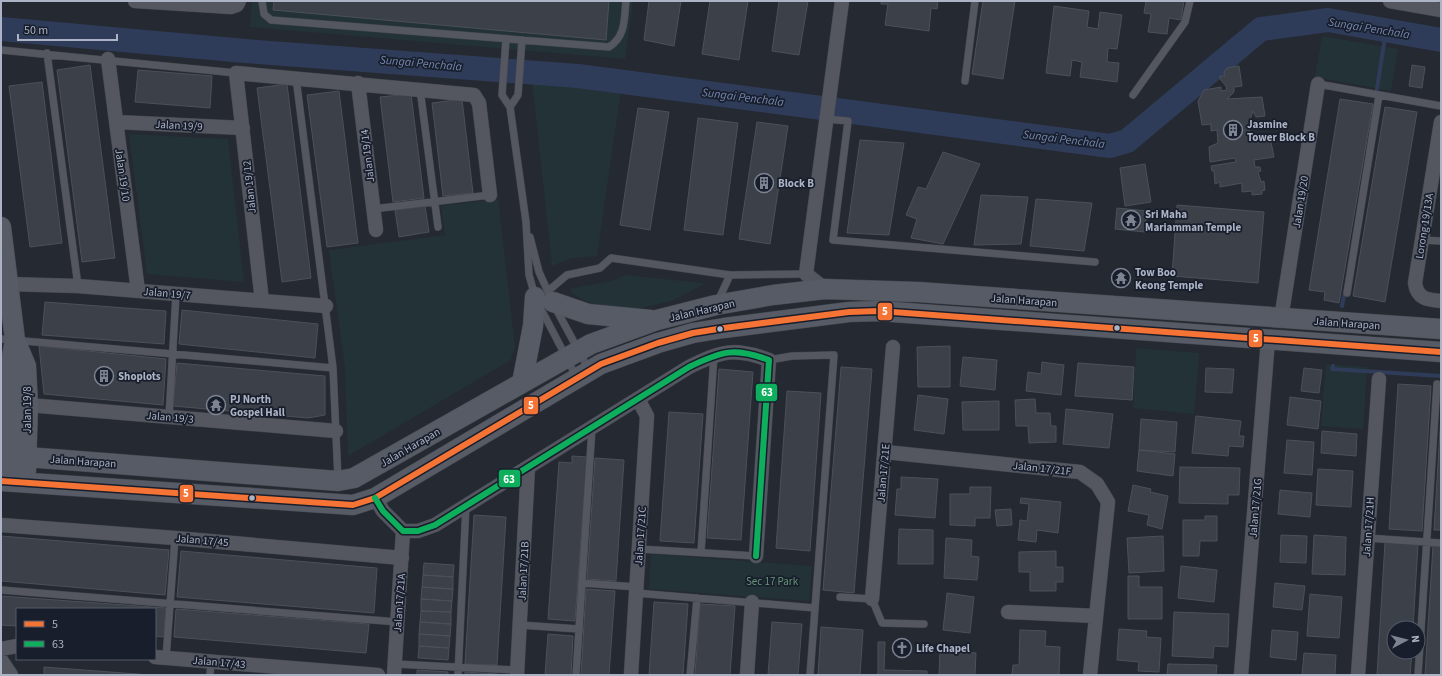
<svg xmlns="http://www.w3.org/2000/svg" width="1442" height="676" viewBox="0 0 1442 676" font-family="'Source Sans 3',sans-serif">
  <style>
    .green { fill: #223237 }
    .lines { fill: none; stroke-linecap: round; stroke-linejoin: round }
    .stream { stroke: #2f3c59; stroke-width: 4 }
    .river { stroke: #2f3c59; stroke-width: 24 }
    .building { fill: #3c4048; stroke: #4b505a }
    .lane-casing { stroke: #42454c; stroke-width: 8 }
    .street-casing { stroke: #42454c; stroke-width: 15 }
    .secondary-casing { stroke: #42454c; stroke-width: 21 }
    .lane { stroke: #545760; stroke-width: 7 }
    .street { stroke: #545760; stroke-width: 14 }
    .secondary { stroke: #575b65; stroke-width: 20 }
    .bus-1-casing { stroke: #181e2c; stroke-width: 9 }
    .bus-2-casing { stroke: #181e2c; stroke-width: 9 }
    .bus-1 { stroke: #f57335; stroke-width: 6 }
    .bus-2 { stroke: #0daf5c; stroke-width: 6 }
    .bus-dot { fill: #acb3c4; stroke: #181e2c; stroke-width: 1.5 }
    .labels { text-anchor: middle; stroke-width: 3.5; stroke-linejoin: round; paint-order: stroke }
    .poi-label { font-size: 11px; font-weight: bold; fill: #acb3c4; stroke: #181e2c; text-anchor: start }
    .street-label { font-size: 11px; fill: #acb3c4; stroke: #181e2c }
    .park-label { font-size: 11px; fill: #649574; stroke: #181e2c }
    .water-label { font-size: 12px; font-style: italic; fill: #7487ae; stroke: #181e2c }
    .line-badge { stroke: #181e2c; stroke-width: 1.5 }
    .badge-label { font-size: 11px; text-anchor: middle; font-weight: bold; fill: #fff }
  </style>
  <rect width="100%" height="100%" fill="#252931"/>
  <path class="green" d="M252 1H633L625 59 250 27Z
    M1322 36 1398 49 1391 91 1315 77Z
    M532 80 621 89 597 256 572 258 552 266Z
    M129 134 228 139 244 282 147 274Z
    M498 199 515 347 511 360 348 456 345 368 329 250 445 235 441 206Z
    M626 275 703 283 704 284 672 301 632 310 597 306 576 296 570 291 573 288 612 281Z
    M1136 348 1199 353 1194 414 1133 408Z
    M1326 364 1367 367 1363 429 1321 426Z
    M651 554 812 566 809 601 649 589Z"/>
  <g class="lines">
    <path class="stream" d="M1377 89 1386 30
      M1342 306 1345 291
      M1333 366 1332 369 1441 376"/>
    <path class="river" d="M1 29 245 51 578 76 1110 146 1127 141 1261 29 1328 20 1441 40"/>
  </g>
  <path class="building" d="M274 1H609L606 40 273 10Z
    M649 1H681L674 46 644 40Z
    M710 1H748L739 60 702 54Z
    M779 1H808L799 55 772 51Z
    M881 1H938L937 9 931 8 929 31 885 25 888 4H881Z
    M983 1H1015L1003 79 972 74Z
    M1146 1H1184L1181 20 1169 18 1167 34 1148 32 1151 14 1144 13Z
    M1054 6 1089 11 1087 27 1098 29 1100 12 1122 15 1117 49 1108 48 1107 62 1119 63 1117 82 1080 77 1082 62 1072 60 1070 76 1046 73Z
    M90 65 115 258 82 262 57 70Z
    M1412 65 1425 67 1422 88 1409 86Z
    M1239 66 1242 86 1234 87V92L1227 99 1262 97 1265 116 1256 117 1253 111 1250 120 1249 137 1255 136 1256 142H1261V138L1270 137 1274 157 1254 160 1255 167H1260L1261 171 1258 172 1261 182 1264 181 1265 190 1262 191V194L1252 195V191L1242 192V183L1220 187V182L1215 184 1214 171H1212L1211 166 1236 162 1235 158 1210 162 1209 147 1218 143 1217 130 1211 131V124L1202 125 1198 101 1204 90 1221 87V91L1227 90 1226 86 1220 79V76H1225L1224 72 1227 68Z
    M138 70 212 76 210 108 135 102Z
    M42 82 62 243 30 247 9 86Z
    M287 84 311 278 282 282 257 88Z
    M339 91 358 243 327 247 307 95Z
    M411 94 424 198 393 202 380 97Z
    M462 99 473 193 443 196 432 103Z
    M1340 99 1373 104 1339 303 1324 300 1325 292 1309 290Z
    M1385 107 1417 112 1385 302 1353 296Z
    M638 108 669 112 650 230 620 225Z
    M698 118 738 123 723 235 684 230Z
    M757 122 788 126 770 244 739 239Z
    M860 140 904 143 889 235 847 233Z
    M943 152 980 164 943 244 911 238 917 219 906 215 918 187 926 189Z
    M1145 164 1151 202 1125 206 1120 168Z
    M981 195 1028 197 1021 244 974 245Z
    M1036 199 1092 203 1084 251 1030 246Z
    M1177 205 1264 212 1258 283 1172 276Z
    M425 206 429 232 399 237 395 210Z
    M1117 208 1147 211 1145 232 1115 229Z
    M45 302 166 311 164 344 42 335Z
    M182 310 318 324 315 358 179 344Z
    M39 346 166 359 163 405 44 394Z
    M950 346V387H918L917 347Z
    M963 357 997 360 995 390 960 386Z
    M1042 362 1064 365 1061 395 1026 391 1028 372 1041 374Z
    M177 363 325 376V415L308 418 173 406Z
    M1078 363 1134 367 1132 400 1075 396Z
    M841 367 872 369 854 593 823 590Z
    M1206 368 1234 369 1232 393 1205 392Z
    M1304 368 1322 370 1319 393 1301 391Z
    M719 369 753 372 741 540 707 538Z
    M1398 384 1431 386 1422 531 1389 529Z
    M787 391 821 393 810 551 776 548Z
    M918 395 948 399 944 434 914 430Z
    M1290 397 1321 401 1318 429 1287 425Z
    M1035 399 1036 413H1050L1051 426H1056V442L1029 443 1028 426H1016L1015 400Z
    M999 401V430H963L962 402Z
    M1066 409 1113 414 1109 448 1063 444Z
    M669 412 703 414 694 543 660 541Z
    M1441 414V530H1434Z
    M1196 416 1241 421 1239 436H1244L1243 447 1229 446 1228 456 1192 453Z
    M1141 419 1177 422 1175 452 1139 450Z
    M1322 431 1357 434 1356 456 1321 453Z
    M1287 440 1314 442 1312 475 1284 473Z
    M1139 450 1175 454 1173 476 1137 471Z
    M572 456 587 457 575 621 548 619 559 462 572 463Z
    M595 458 624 460 616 581 587 579Z
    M1180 467 1240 468 1239 495H1228V504L1179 503Z
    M1318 469 1353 471 1351 507 1316 505Z
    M901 477 938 479 935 518 895 515 897 489H901Z
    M1133 485 1151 489 1150 492 1168 496 1162 529 1147 525 1149 515 1128 511Z
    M970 487H991L990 518H975V526L950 525V494H970Z
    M1280 490 1312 493 1310 517 1278 514Z
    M1021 498 1061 502 1058 533 1037 530 1036 542 1018 540 1020 520 1027 521 1029 504 1020 503Z
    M1011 509 1012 525 997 526 995 510Z
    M474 515 506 517 497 665 465 664Z
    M1205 516H1217V541H1200L1199 556H1183V520H1205Z
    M899 529 933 530V564H898Z
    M1281 535 1307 536 1306 563 1280 562Z
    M1314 535 1346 537 1345 575 1312 574Z
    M1 536 169 550 165 595 1 581Z
    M1163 536 1164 571 1129 573 1127 538Z
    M946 538 972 540 971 556 979 557 977 580 944 578Z
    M1385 542 1418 544 1413 628H1394V652H1412L1410 675H1377Z
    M1433 546H1441V675H1425Z
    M181 551 377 568 374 613 177 597Z
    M1056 551V567H1063V582H1056V591H1030V572H1019V552Z
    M424 563 454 565 453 577 423 575Z
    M1181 566 1217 570 1214 602 1178 598Z
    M423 575 453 577V589L422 587Z
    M1128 576H1139V587H1162V619H1128Z
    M1275 583 1305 586 1302 610 1273 607Z
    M422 587 453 589 452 601 421 599Z
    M586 589 615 591 609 675H581Z
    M947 593 974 597 970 633 943 630Z
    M1310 594 1342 597 1339 638 1307 636Z
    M1 596 166 608 164 637 155 636V609H17V626L1 625Z
    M421 599 452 601 451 612 421 611Z
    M654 602 688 604 683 675H649Z
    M700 604 735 606 730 675H695Z
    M176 609 369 624 366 653 174 637Z
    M421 611 451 612V624L420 622Z
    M1174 612 1229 614 1228 647 1214 646 1213 658 1172 656Z
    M420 622 451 624 450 636 419 634Z
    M772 622 802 624 798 675H768Z
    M821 627 863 630 860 675H818Z
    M1119 629 1147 631 1146 637 1161 638 1159 672 1138 671 1139 662 1117 660Z
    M1020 630 1046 631 1045 646 1060 647 1059 675H1012L1013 665H1019Z
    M1272 630 1298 632 1296 660 1270 657Z
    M419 634 450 636 449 648 419 646Z
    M548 634 573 636 571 675H545Z
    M878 642H885L884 670 927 671V675H873L878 674Z
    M419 646 449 648 448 660 418 658Z
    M940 650 976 653 975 675H939Z
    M1304 653 1336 655 1335 675H1302Z
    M1168 664 1217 665 1216 675H1167Z
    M44 667 150 675H44Z
    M417 670 448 672V675H417Z
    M465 672 498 674V675H465Z"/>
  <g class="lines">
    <defs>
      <path id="lane" d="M262 1 264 14 271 20 609 47C626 36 624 19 626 1
        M506 39 502 95 510 107 526 222 529 275 535 296
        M1 50 236 73
        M47 53 78 286
        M296 78 333 368 338 480
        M965 81 975 1
        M1318 84 1441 106
        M420 89 438 227
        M1133 95 1185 22 1190 1
        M510 107 518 95 522 40
        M826 119 848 121 833 240 1095 262
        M373 209 490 195
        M530 237 539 272 549 294
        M1422 240 1441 241
        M548 291 567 275 600 268 611 258 730 275 806 274
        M1347 293 1379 95
        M718 301 730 275
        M540 307 577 378
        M555 307 589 370
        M1 339 333 368
        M769 360 792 356 834 355 810 675
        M169 417 176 294
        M1367 538 1441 543
        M639 549 756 556
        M701 552 714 355
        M582 583 637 587
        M1 590 398 622
        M636 593 815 608
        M840 597 872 599 882 623 924 624
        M520 625 579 629
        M166 658 175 538
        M395 664 517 670
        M210 675 211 661
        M458 675 466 505
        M576 675 592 428
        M690 675 697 598
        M1418 675 1437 384"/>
      <path id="street" d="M135 1 231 7 237 5 239 1
        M1390 1 1441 10
        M108 59 138 291
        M358 83 376 230
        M116 122 243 128
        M1441 122 1415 283C1417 299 1428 300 1441 301
        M8 284 78 286 326 306
        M825 289 806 274 842 1
        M262 301 236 73 474 95 479 103 490 195
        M1281 319 1318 84
        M28 405 336 431
        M885 452 1080 472 1097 484 1108 502 1090 675
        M375 498 383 511 403 531H418L435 525 689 367C722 351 734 347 769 360L756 556
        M1 525 175 538 402 558
        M872 599 893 347
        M1008 612 1096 616
        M1 649 17 646
        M155 657 378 675
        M1 660 11 675
        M394 675 403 531
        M517 675 528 467
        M631 675 647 416 638 399
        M747 675 752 602
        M1241 675 1268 340
        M1358 675 1379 379"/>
      <path id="secondary" d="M1 227 15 340 26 366 28 405 26 471
        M553 302 588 314 651 320
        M522 383 533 326 535 297
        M1 455 338 481 354 478 591 344 657 320 716 305 773 295 825 289 918 292 1441 329
        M9 470 12 403 10 367 15 340
        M1 481 353 505 375 498 601 364 658 343 693 333 724 328 849 312 879 311 1441 352"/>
    </defs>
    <use href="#lane" class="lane-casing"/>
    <use href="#street" class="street-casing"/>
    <use href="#secondary" class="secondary-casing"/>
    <use href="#lane" class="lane"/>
    <use href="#street" class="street"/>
    <use href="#secondary" class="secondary"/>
    <defs>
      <path id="bus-1" d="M1 481 353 505 375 498 601 364 658 343 693 333 724 328 849 312 879 311 1441 352"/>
      <path id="bus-2" d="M375 498 383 511 403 531H418L435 525 689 367C722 351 734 347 769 360L756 556"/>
    </defs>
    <use href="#bus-1" class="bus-1-casing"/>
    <use href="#bus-2" class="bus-2-casing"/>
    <use href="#bus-1" class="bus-1"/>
    <use href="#bus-2" class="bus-2"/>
  </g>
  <defs>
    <symbol id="building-ring" viewBox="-11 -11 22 22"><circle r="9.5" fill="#181e2c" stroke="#7d8391" stroke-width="1.5"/><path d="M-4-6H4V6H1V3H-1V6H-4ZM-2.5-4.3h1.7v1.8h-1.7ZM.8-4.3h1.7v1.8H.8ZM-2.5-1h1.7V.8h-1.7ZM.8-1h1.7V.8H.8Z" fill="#7d8391"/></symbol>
    <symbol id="temple-ring" viewBox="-11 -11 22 22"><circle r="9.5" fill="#181e2c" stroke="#7d8391" stroke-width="1.5"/><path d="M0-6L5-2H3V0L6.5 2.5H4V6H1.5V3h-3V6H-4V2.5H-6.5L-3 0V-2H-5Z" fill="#7d8391"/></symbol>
    <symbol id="church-ring" viewBox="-11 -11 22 22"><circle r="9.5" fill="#181e2c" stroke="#7d8391" stroke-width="1.5"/><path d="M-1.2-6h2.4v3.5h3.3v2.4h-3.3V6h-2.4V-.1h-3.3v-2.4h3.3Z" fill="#7d8391"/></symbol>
  </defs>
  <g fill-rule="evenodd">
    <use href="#building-ring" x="1222" y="119" width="22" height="22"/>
    <use href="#building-ring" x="753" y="172" width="22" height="22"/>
    <use href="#temple-ring" x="1120" y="209" width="22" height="22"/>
    <use href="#temple-ring" x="1110" y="267" width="22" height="22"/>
    <use href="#building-ring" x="93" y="365" width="22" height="22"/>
    <use href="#temple-ring" x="205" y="394" width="22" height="22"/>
    <use href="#church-ring" x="891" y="637" width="22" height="22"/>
  </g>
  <g class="bus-dot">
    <circle cx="1117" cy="328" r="3.5"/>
    <circle cx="720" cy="329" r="3.5"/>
    <circle cx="252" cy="498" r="3.5"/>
  </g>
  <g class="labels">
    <g class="poi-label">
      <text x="1247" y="128">Jasmine<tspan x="1247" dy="13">Tower Block B</tspan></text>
      <text x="778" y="187">Block B</text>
      <text x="1145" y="218">Sri Maha<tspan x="1145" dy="13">Mariamman Temple</tspan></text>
      <text x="1135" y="276">Tow Boo<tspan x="1135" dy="13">Keong Temple</tspan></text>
      <text x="118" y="380">Shoplots</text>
      <text x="230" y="403">PJ North<tspan x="230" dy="13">Gospel Hall</tspan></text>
      <text x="916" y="652">Life Chapel</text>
    </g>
    <g class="street-label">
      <text transform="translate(179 125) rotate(3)" y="4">Jalan 19/9</text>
      <text transform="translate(367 156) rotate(-97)" y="4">Jalan 19/14</text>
      <text transform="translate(123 175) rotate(82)" y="4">Jalan 19/10</text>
      <text transform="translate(249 187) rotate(-96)" y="4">Jalan 19/12</text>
      <text transform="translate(1300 202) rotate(-81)" y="4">Jalan 19/20</text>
      <text transform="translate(1424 226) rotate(-81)" y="4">Lorong 19/13A</text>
      <text transform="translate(167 293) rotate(5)" y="4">Jalan 19/7</text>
      <text transform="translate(1024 300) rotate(4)" y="4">Jalan Harapan</text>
      <text transform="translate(702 310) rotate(-13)" y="4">Jalan Harapan</text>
      <text transform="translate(1347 323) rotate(4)" y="4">Jalan Harapan</text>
      <text transform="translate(27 410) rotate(-90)" y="4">Jalan 19/8</text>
      <text transform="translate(170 417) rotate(5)" y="4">Jalan 19/3</text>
      <text transform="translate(410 447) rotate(-30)" y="4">Jalan Harapan</text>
      <text transform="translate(83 461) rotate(4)" y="4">Jalan Harapan</text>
      <text transform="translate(1042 468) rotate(6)" y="4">Jalan 17/21F</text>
      <text transform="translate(883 473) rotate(-85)" y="4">Jalan 17/21E</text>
      <text transform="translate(1255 508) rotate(-85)" y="4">Jalan 17/21G</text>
      <text transform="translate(1368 527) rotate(-86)" y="4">Jalan 17/21H</text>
      <text transform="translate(640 536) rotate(-86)" y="4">Jalan 17/21C</text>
      <text transform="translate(202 540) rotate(5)" y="4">Jalan 17/45</text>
      <text transform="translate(523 571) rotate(-87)" y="4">Jalan 17/21B</text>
      <text transform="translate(399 603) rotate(-86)" y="4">Jalan 17/21A</text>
      <text transform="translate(219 662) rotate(5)" y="4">Jalan 17/43</text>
    </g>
    <g class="park-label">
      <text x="772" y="585">Sec 17 Park</text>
    </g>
    <g class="water-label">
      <text transform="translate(1369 28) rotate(9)" y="4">Sungai Penchala</text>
      <text transform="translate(421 63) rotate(5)" y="4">Sungai Penchala</text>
      <text transform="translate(743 97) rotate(7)" y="4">Sungai Penchala</text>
      <text transform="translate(1064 139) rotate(7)" y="4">Sungai Penchala</text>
    </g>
  </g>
  <g class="line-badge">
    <rect x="877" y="302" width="16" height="19" rx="4" fill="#f57335"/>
    <rect x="1248" y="329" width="15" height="19" rx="4" fill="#f57335"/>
    <rect x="755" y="383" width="23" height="19" rx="4" fill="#0daf5c"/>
    <rect x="523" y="396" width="16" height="19" rx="4" fill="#f57335"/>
    <rect x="498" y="469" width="23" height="19" rx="4" fill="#0daf5c"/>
    <rect x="179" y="484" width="15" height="19" rx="4" fill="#f57335"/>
  </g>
  <g class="badge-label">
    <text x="885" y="315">5</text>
    <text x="1256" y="342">5</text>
    <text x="767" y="396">63</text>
    <text x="531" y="409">5</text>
    <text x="509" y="483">63</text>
    <text x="186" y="497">5</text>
  </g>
  <rect width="1442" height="676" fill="none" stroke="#acb3c4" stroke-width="4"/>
  <rect x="16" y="608" width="140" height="52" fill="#181e2c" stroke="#535a69"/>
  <rect x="24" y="621" width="20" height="6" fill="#f57335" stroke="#535a69"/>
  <text x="52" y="628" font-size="12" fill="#acb3c4">5</text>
  <rect x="24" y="641" width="20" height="6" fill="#0daf5c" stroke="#535a69"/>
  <text x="52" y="648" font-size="12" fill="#acb3c4">63</text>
  <g transform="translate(1406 640) rotate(83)"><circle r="19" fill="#181e2c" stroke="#535a69"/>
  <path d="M0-3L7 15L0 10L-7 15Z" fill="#7d8391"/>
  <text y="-6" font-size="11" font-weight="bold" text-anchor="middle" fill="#acb3c4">N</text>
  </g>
  <path d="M18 34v6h99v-6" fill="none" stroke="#acb3c4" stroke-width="2"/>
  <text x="24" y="34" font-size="12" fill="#acb3c4" stroke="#181e2c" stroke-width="3" paint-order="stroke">50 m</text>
</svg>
